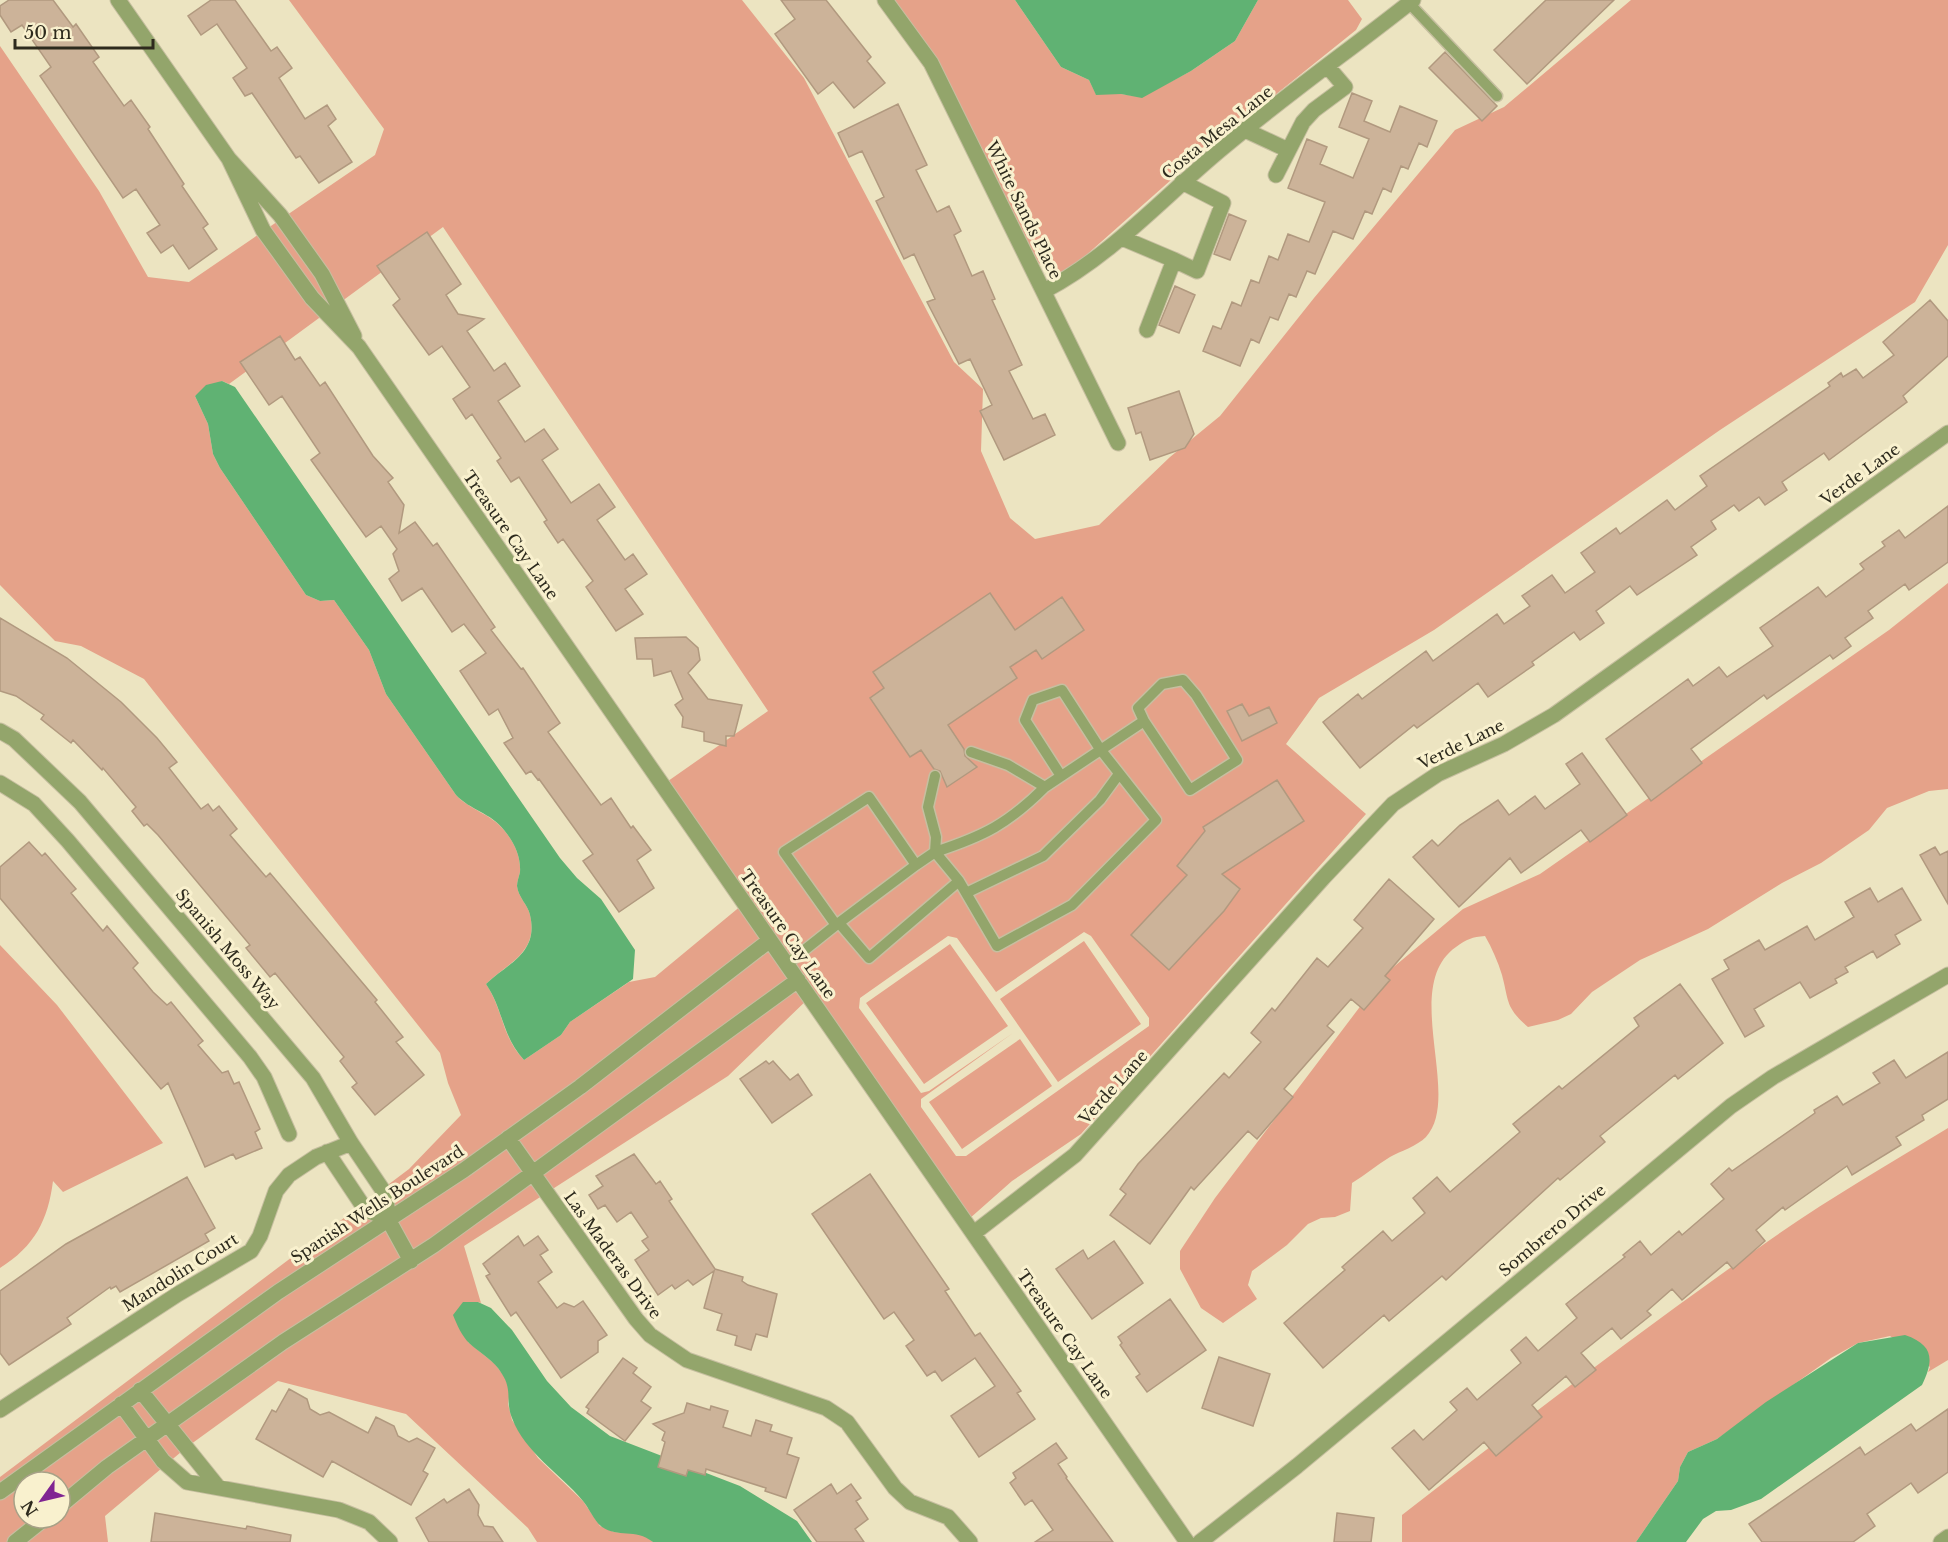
<svg xmlns="http://www.w3.org/2000/svg" width="1948" height="1542" viewBox="0 0 1948 1542" font-family="'Libre Baskerville',serif">
  <style>
    .green { fill: #e5a289; fill-rule: evenodd }
    .water { fill: #60b273 }
    .building { fill: #ccb399; stroke: #b1997f; stroke-width: 1.5 }
    .lines { fill: none; stroke-linecap: round; stroke-linejoin: round }
    .service-casing { stroke: #c6bfa0; stroke-width: 13 }
    .minor-casing { stroke: #c6bfa0; stroke-width: 17 }
    .service { stroke: #93a56b; stroke-width: 10 }
    .minor { stroke: #93a56b; stroke-width: 15 }
    .labels { text-anchor: middle; stroke-width: 6; stroke-linejoin: round; paint-order: stroke }
    .street-label { font-size: 16px; fill: #2d2a1d; stroke: #f9f1ce }
  </style>
  <rect width="100%" height="100%" fill="#ece4c1"/>
  <path class="green" d="M289 0H742L804 78 954 362 983 389 981 451 1010 518 1035 539 1099 525 1170 457 1220 416 1314 298 1455 130 1504 107 1631 0H1948V245L1915 302 1720 430 1434 630 1319 698 1286 744 1366 814 1081 1134 1012 1181 969 1219 810 997 728 1076 464 1246 481 1303 478 1302 468 1342 495 1364 504 1376 510 1390 508 1404 512 1420 538 1458 583 1501 600 1526 614 1532 643 1534 653 1542H537L528 1528 406 1414 278 1381 187 1447 105 1516 108 1542H0V1477L409 1169 461 1115 448 1083 440 1053 144 679 81 646 55 641 0 585V46L99 191 148 277 189 282 375 155 384 129ZM443 227 768 711 661 786 742 905 655 977 629 982 570 1022 561 1035 524 1060C501 1036 504 1011 486 984 507 963 539 953 530 915 528 905 518 897 517 886 517 881 519 877 520 872 521 856 514 842 504 830 491 814 470 810 456 795L386 694 369 650 334 600 320 601 306 595 220 468 213 454 208 424 195 396 222 381 229 384ZM1084 932 1091 936 1149 1018V1026L966 1156H956L921 1107V1099L1013 1033 929 1091 921 1093 859 1008 860 998 948 936 957 938 996 992ZM24 1482H60V1518H24Z
    M878 0H1015L1061 67 1089 80 1096 94H1121L1142 97 1191 71 1235 41 1258 0H1348L1362 19 1356 30 1189 164 1057 281 1035 259 961 121Z
    M1948 583V789L1929 791 1887 808 1869 830 1821 863 1782 883 1708 929 1640 960 1592 992 1571 1014 1558 1020 1528 1027C1505 1007 1509 1001 1502 975 1498 962 1492 948 1485 936 1472 937 1467 939 1456 947 1400 986 1463 1097 1426 1137 1417 1146 1401 1151 1390 1157 1377 1165 1365 1175 1352 1183L1350 1211 1335 1217 1321 1218 1308 1224 1287 1245 1252 1271 1248 1285 1257 1299 1223 1323 1201 1308 1180 1269V1251L1215 1198 1384 975 1463 909 1540 874 1889 630Z
    M1084 941 1141 1024 1058 1082 1000 999Z
    M950 944 1008 1026 924 1084 866 1003Z
    M0 945 57 1005 163 1143 63 1192 53 1181C48 1220 35 1246 0 1268Z
    M1020 1039 1052 1086 962 1149 929 1102Z
    M1948 1128V1360L1928 1372 1930 1367 1890 1336 1858 1343 1831 1358 1717 1439 1688 1452 1680 1467 1678 1481 1636 1542H1402V1515C1522 1422 1642 1329 1767 1242 1825 1201 1887 1165 1948 1128Z"/>
  <path class="water" d="M1015 0H1258L1235 41 1191 71 1142 98 1121 94 1096 95 1089 80 1061 67Z
    M222 381 235 387 560 858 577 878 601 899 635 950 633 979 570 1022 561 1035 524 1060C501 1034 504 1011 486 984 508 963 539 953 530 915 528 905 518 897 517 886 517 881 519 877 520 872 521 856 514 842 504 830 491 813 470 810 456 795L386 694 369 650 334 600 320 601 306 595 220 468 213 454 208 424 195 396 206 385Z
    M463 1302H478L491 1308 512 1330 547 1381 571 1407 610 1436 740 1486 797 1521 812 1542H653C635 1528 618 1538 602 1527 594 1521 589 1508 583 1501 560 1473 525 1453 512 1418 505 1401 513 1391 502 1374 494 1360 481 1354 469 1343 462 1336 457 1325 453 1315Z
    M1905 1335C1934 1345 1934 1360 1922 1385L1761 1499 1731 1510 1716 1511 1703 1519 1686 1542H1636L1678 1481 1680 1467 1688 1452 1717 1439 1766 1402 1858 1343Z"/>
  <path class="building" d="M9 0H53L73 27 76 24 99 57 93 62 124 106 131 100 150 127 148 129 184 184 182 186 208 224 203 228 217 249 189 269 173 245 161 253 147 233 160 225 136 189 123 198 40 76 51 67 22 25 11 32 0 15V6Z
    M211 0H235L271 51 277 47 292 68 279 78 305 119 327 105 336 119 328 126 352 162 319 183 300 156 296 158 252 93 245 96 233 78 247 68 217 24 201 35 188 16Z
    M781 0H826L871 57 867 61 885 83 854 108 833 82 818 94 775 34 795 19Z
    M1546 0H1614L1527 84 1494 50Z
    M1445 52 1497 106 1482 121 1429 68Z
    M1352 93 1372 101 1364 121 1390 132 1400 106 1437 121 1427 147 1419 143 1408 169 1401 166 1391 192 1383 188 1372 214 1365 211 1353 239 1333 231 1315 274 1307 271 1296 297 1289 294 1278 320 1270 317 1259 343 1251 339 1240 366 1203 351 1213 326 1221 329 1232 302 1241 306 1251 280 1259 283 1269 256 1278 260 1288 234 1309 242 1325 202 1288 188 1307 139 1327 147 1320 164 1353 178 1369 139 1339 127Z
    M898 104 927 165 916 170 937 212 949 206 961 231 954 235 972 276 983 271 995 299 992 300 1022 365 1009 371 1033 419 1045 414 1055 435 1004 460 980 411 992 405 970 359 959 364 927 302 935 299 914 254 904 259 876 201 884 197 862 151 849 157 838 133Z
    M1229 214 1246 221 1230 260 1214 254Z
    M427 232 461 284 446 295 458 314 484 319 467 331 494 371 505 363 520 386 498 401 525 442 544 429 558 449 542 460 571 503 599 484 615 507 597 520 625 560 633 554 647 574 625 589 643 614 616 631 586 587 593 581 563 539 558 543 544 522 547 520 519 477 511 482 497 461 501 458 472 414 466 419 453 399 470 387 442 346 429 355 393 305 400 299 377 266Z
    M1175 286 1195 295 1179 333 1159 325Z
    M1930 300 1948 321V356L1903 396 1907 402 1829 460 1824 453 1782 482 1787 490 1765 505 1759 497 1739 511 1734 505 1711 521 1716 529 1691 547 1697 555 1637 595 1630 586 1596 611 1604 623 1580 640 1574 632 1532 662 1534 665 1488 697 1478 683 1417 728 1414 725 1360 768 1323 722 1358 694 1362 699 1426 651 1433 661 1497 614 1504 624 1530 606 1522 596 1552 575 1565 593 1595 572 1581 553 1616 528 1620 534 1667 500 1675 510 1707 486 1700 476 1830 386 1828 383 1841 373 1843 377 1856 369 1863 378 1894 355 1883 342Z
    M280 336 295 360 300 357 320 386 325 382 373 456 393 478 388 482 404 505 399 533 415 522 433 546 437 543 495 627 491 630 521 669 523 668 560 723 548 732 601 805 611 798 631 828 633 826 651 850 637 860 654 888 619 912 583 861 593 854 539 779 538 780 531 771 526 774 504 743 513 738 498 709 489 715 460 671 486 653 464 624 452 632 422 588 402 601 389 579 399 571 393 554 397 549 381 526 366 537 311 460 320 453 282 396 269 405 240 362Z
    M1179 391 1194 434 1185 448 1150 460 1141 432 1136 434 1128 408Z
    M1948 506V562L1909 590 1905 584 1868 611 1873 618 1845 638 1851 646 1833 659 1830 655 1767 699 1764 695 1691 749 1702 763 1651 801 1606 739 1688 679 1693 686 1719 667 1727 677 1773 646 1760 628 1818 587 1826 597 1864 569 1860 564 1885 546 1882 542 1899 530 1905 538Z
    M990 593 1015 630 1062 597 1084 630 1042 659 1036 650 1010 667 1017 678 948 725 964 749 965 756 977 767 947 787 940 771 934 769 921 750 910 757 870 698 884 688 873 672Z
    M0 618 67 658 121 702 157 738 177 762 169 768 201 809 208 804 213 811 219 806 237 829 230 835 266 877 270 873 377 1000 375 1002 403 1037 396 1042 424 1075 375 1115 352 1087 357 1083 340 1061 344 1057 275 973 270 977 246 948 250 945 158 835 147 824 144 826 132 811 136 807 103 768 102 770 73 740 71 743 41 719 44 715 16 696 0 691Z
    M686 637 698 648 700 660 688 673 708 699 742 705 734 736H726V746L704 741V732L682 727 683 717 675 705 683 699 671 671 654 676 652 659H637L635 638Z
    M1242 704 1249 716 1269 707 1277 723 1242 741 1227 711Z
    M1582 753 1627 815 1590 842 1581 830 1521 873 1510 858 1459 907 1413 857 1432 840 1438 846 1460 825 1498 800 1509 815 1535 796 1545 809 1580 784 1566 764Z
    M1277 780 1304 821 1222 874 1240 889 1224 911 1169 970 1131 935 1187 875 1177 866 1205 831 1203 827Z
    M29 842 42 856 45 853 76 889 71 893 103 931 107 926 138 963 133 968 153 992 167 1005 171 1002 203 1041 198 1045 222 1073 228 1071 234 1084 239 1082 260 1129 255 1132 262 1148 236 1159 233 1154 205 1167 168 1083 161 1089 0 898V867Z
    M1935 847 1940 855 1948 851V904L1920 855Z
    M1389 879 1434 919 1385 976 1390 980 1364 1010 1351 999 1327 1026 1334 1032 1284 1089 1293 1097 1257 1139 1248 1131 1194 1190 1191 1187 1150 1244 1110 1215 1126 1194 1120 1189 1138 1164 1224 1073 1229 1078 1261 1042 1251 1033 1272 1008 1275 1011 1317 958 1328 967 1363 928 1354 920Z
    M1870 888 1878 902 1902 888 1921 920 1895 935 1900 944 1877 958 1873 951 1845 967 1848 972 1835 979 1837 983 1810 998 1800 982 1754 1009 1764 1026 1745 1037 1712 979 1729 969 1724 960 1759 940 1765 950 1807 926 1815 940 1854 917 1845 902Z
    M1680 984 1723 1043 1678 1079 1675 1075 1600 1136 1605 1142 1560 1180 1558 1178 1446 1280 1442 1276 1389 1321 1384 1315 1323 1368 1284 1323 1345 1270 1342 1267 1383 1231 1392 1241 1425 1213 1413 1198 1437 1177 1450 1192 1520 1132 1513 1124 1559 1086 1562 1089 1639 1026 1634 1018Z
    M1948 1052V1099L1922 1115 1924 1120 1896 1137 1901 1145 1852 1175 1847 1166 1785 1210 1783 1207 1756 1230 1765 1241 1733 1269 1727 1262 1682 1300 1672 1289 1647 1311 1651 1315 1621 1339 1612 1328 1581 1353 1596 1370 1575 1387 1566 1376 1532 1405 1542 1417 1496 1456 1484 1442 1429 1490 1392 1448 1414 1430 1423 1440 1457 1410 1450 1402 1467 1388 1477 1400 1521 1363 1511 1350 1526 1337 1538 1351 1577 1318 1566 1304 1625 1257 1623 1255 1640 1241 1651 1255 1679 1231 1682 1235 1724 1199 1711 1184 1729 1168 1732 1171 1815 1113 1814 1110 1837 1096 1843 1105 1880 1083 1873 1073 1894 1060 1906 1078Z
    M766 1061 769 1064 773 1061 790 1080 798 1074 812 1095 772 1123 740 1079Z
    M634 1154 656 1184 660 1181 672 1199 669 1201 715 1269 743 1277 742 1281 748 1285 777 1294 767 1337 756 1334 751 1350 735 1345 737 1336 717 1330 722 1314 704 1308 714 1271 693 1285 688 1280 675 1289 672 1285 658 1295 635 1260 649 1250 642 1241 648 1237 631 1212 617 1222 605 1205 598 1209 589 1195 603 1186 596 1176Z
    M870 1174 949 1289 945 1291 975 1336 980 1333 1021 1391 1017 1393 1035 1419 979 1457 951 1416 995 1386 975 1358 942 1381 935 1371 927 1376 906 1346 914 1340 894 1312 884 1319 812 1214Z
    M187 1177 215 1228 205 1234 209 1241 120 1292 116 1286 111 1289 110 1287 67 1318 71 1324 9 1365 0 1353V1291L66 1244Z
    M518 1236 524 1246 538 1236 548 1250 540 1255 552 1272 538 1282 557 1308 564 1303 574 1307 583 1301 607 1335 598 1341V1352L561 1378 516 1312 511 1316 486 1276 490 1274 483 1264Z
    M1114 1241 1143 1283 1092 1319 1056 1269 1083 1250 1088 1259Z
    M1170 1299 1206 1350 1147 1392 1136 1377 1140 1374 1120 1345 1122 1343 1118 1337Z
    M1219 1357 1270 1374 1253 1426 1202 1408Z
    M623 1358 637 1368 633 1373 651 1387 641 1401 651 1408 625 1441 587 1413 589 1409 586 1407Z
    M289 1389 307 1399 310 1409 320 1415 329 1412 368 1433 376 1417 394 1426 398 1436 409 1442 417 1438 435 1448 423 1471 428 1474 411 1505 332 1461 323 1477 256 1439 272 1410 276 1412Z
    M687 1403 710 1410 711 1406 728 1411 723 1427 751 1436 756 1420 772 1425 770 1431 792 1438 787 1454 799 1458 786 1498 765 1491 766 1488 706 1469 705 1475 688 1470 686 1476 658 1467 665 1442 662 1440 665 1432 653 1424 684 1413Z
    M1948 1409V1472L1918 1493 1911 1483 1867 1514 1875 1526 1853 1542H1762L1749 1524 1860 1447 1865 1455 1911 1424 1916 1431Z
    M1056 1443 1067 1458 1058 1464 1067 1477 1066 1478 1113 1542H1035L1053 1530 1032 1500 1025 1505 1010 1483 1016 1478 1013 1473Z
    M831 1484 837 1494 851 1484 861 1498 856 1501 868 1519 855 1529 864 1542H817L794 1510Z
    M469 1489 479 1505 478 1515 484 1526 493 1527 503 1542H429L416 1518 444 1499 447 1503Z
    M155 1513 246 1529 247 1526 291 1535 290 1542H151Z
    M1337 1513 1374 1518 1371 1542H1334Z"/>
  <g class="lines">
    <defs>
      <path id="service" d="M1409 3 1497 96
        M971 752 1008 765 1045 787 1144 721 1138 708 1162 684 1183 680 1196 695 1237 760 1190 790 1144 721
        M959 881 935 852C984 836 1008 824 1045 787
        M966 893 1043 856 1100 800 1119 774
        M839 923 869 958 959 881 997 946 1072 905 1156 820 1100 749 1062 690 1033 700 1025 720 1061 776
        M836 925 916 865
        M787 964 836 925 784 852 869 797 916 865 935 852 936 837 928 807 935 776"/>
      <path id="minor" d="M118 0 229 159 280 215 322 274 354 336
        M885 0 931 63 1118 443
        M1245 130 1288 150
        M229 159 263 230 312 298 359 347 1187 1542
        M1276 175 1303 122 1314 110 1345 87 1328 67
        M1122 238 1174 260
        M1044 291C1113 255 1165 195 1225 146 1286 95 1351 49 1413 0
        M1147 330 1174 260 1197 271 1223 203 1182 182
        M0 731 14 739 80 802 313 1078 351 1143 386 1195 388 1219 411 1261
        M0 783 34 804 68 841 250 1057 264 1077 289 1134
        M508 1138 636 1319 650 1335 687 1360 826 1408 847 1422 895 1488 910 1502 948 1517 970 1542
        M327 1152 365 1209 388 1219
        M974 1233 1075 1155 1323 878 1393 804 1438 774 1504 744 1554 715 1948 433
        M140 1390 218 1487
        M121 1404 163 1461 187 1482 339 1510 369 1522 390 1542
        M0 1410 178 1294 251 1251 260 1236 276 1191 289 1175 316 1157 351 1143
        M0 1492 278 1292 464 1170 580 1087 770 940
        M60 1506 107 1467 283 1342 434 1245 798 980
        M15 1542 45 1518
        M1200 1542 1297 1466 1731 1106 1773 1077 1948 975
        M1941 1542 1948 1537"/>
    </defs>
    <use href="#service" class="service-casing"/>
    <use href="#minor" class="minor-casing"/>
    <use href="#service" class="service"/>
    <use href="#minor" class="minor"/>
  </g>
  <g class="labels">
    <g class="street-label">
      <text transform="translate(1217 132) rotate(-39)" y="6">Costa Mesa Lane</text>
      <text transform="translate(1024 210) rotate(64)" y="6">White Sands Place</text>
      <text transform="translate(1860 474) rotate(-36)" y="6">Verde Lane</text>
      <text transform="translate(511 535) rotate(55)" y="6">Treasure Cay Lane</text>
      <text transform="translate(1461 744) rotate(-26)" y="6">Verde Lane</text>
      <text transform="translate(788 934) rotate(55)" y="6">Treasure Cay Lane</text>
      <text transform="translate(228 949) rotate(50)" y="6">Spanish Moss Way</text>
      <text transform="translate(1113 1087) rotate(-48)" y="6">Verde Lane</text>
      <text transform="translate(377 1204) rotate(-33)" y="6">Spanish Wells Boulevard</text>
      <text transform="translate(1552 1230) rotate(-40)" y="6">Sombrero Drive</text>
      <text transform="translate(613 1255) rotate(54)" y="6">Las Maderas Drive</text>
      <text transform="translate(180 1272) rotate(-32)" y="6">Mandolin Court</text>
      <text transform="translate(1065 1334) rotate(55)" y="6">Treasure Cay Lane</text>
    </g>
  </g>
  <g transform="translate(42 1500) rotate(236)"><circle r="28" fill="#f9f1ce" stroke="#a7a187" stroke-width="1.5"/>
  <path d="M0-4.5L10 22L0 15L-10 22Z" fill="#802592"/>
  <text y="-9" font-size="16" font-weight="bold" text-anchor="middle" fill="#2d2a1d">N</text>
  </g>
  <path d="M15 39v9h138v-9" fill="none" stroke="#2d2a1d" stroke-width="3"/>
  <text x="24" y="39" font-size="18" fill="#2d2a1d" stroke="#f9f1ce" stroke-width="4.5" paint-order="stroke">50 m</text>
</svg>
